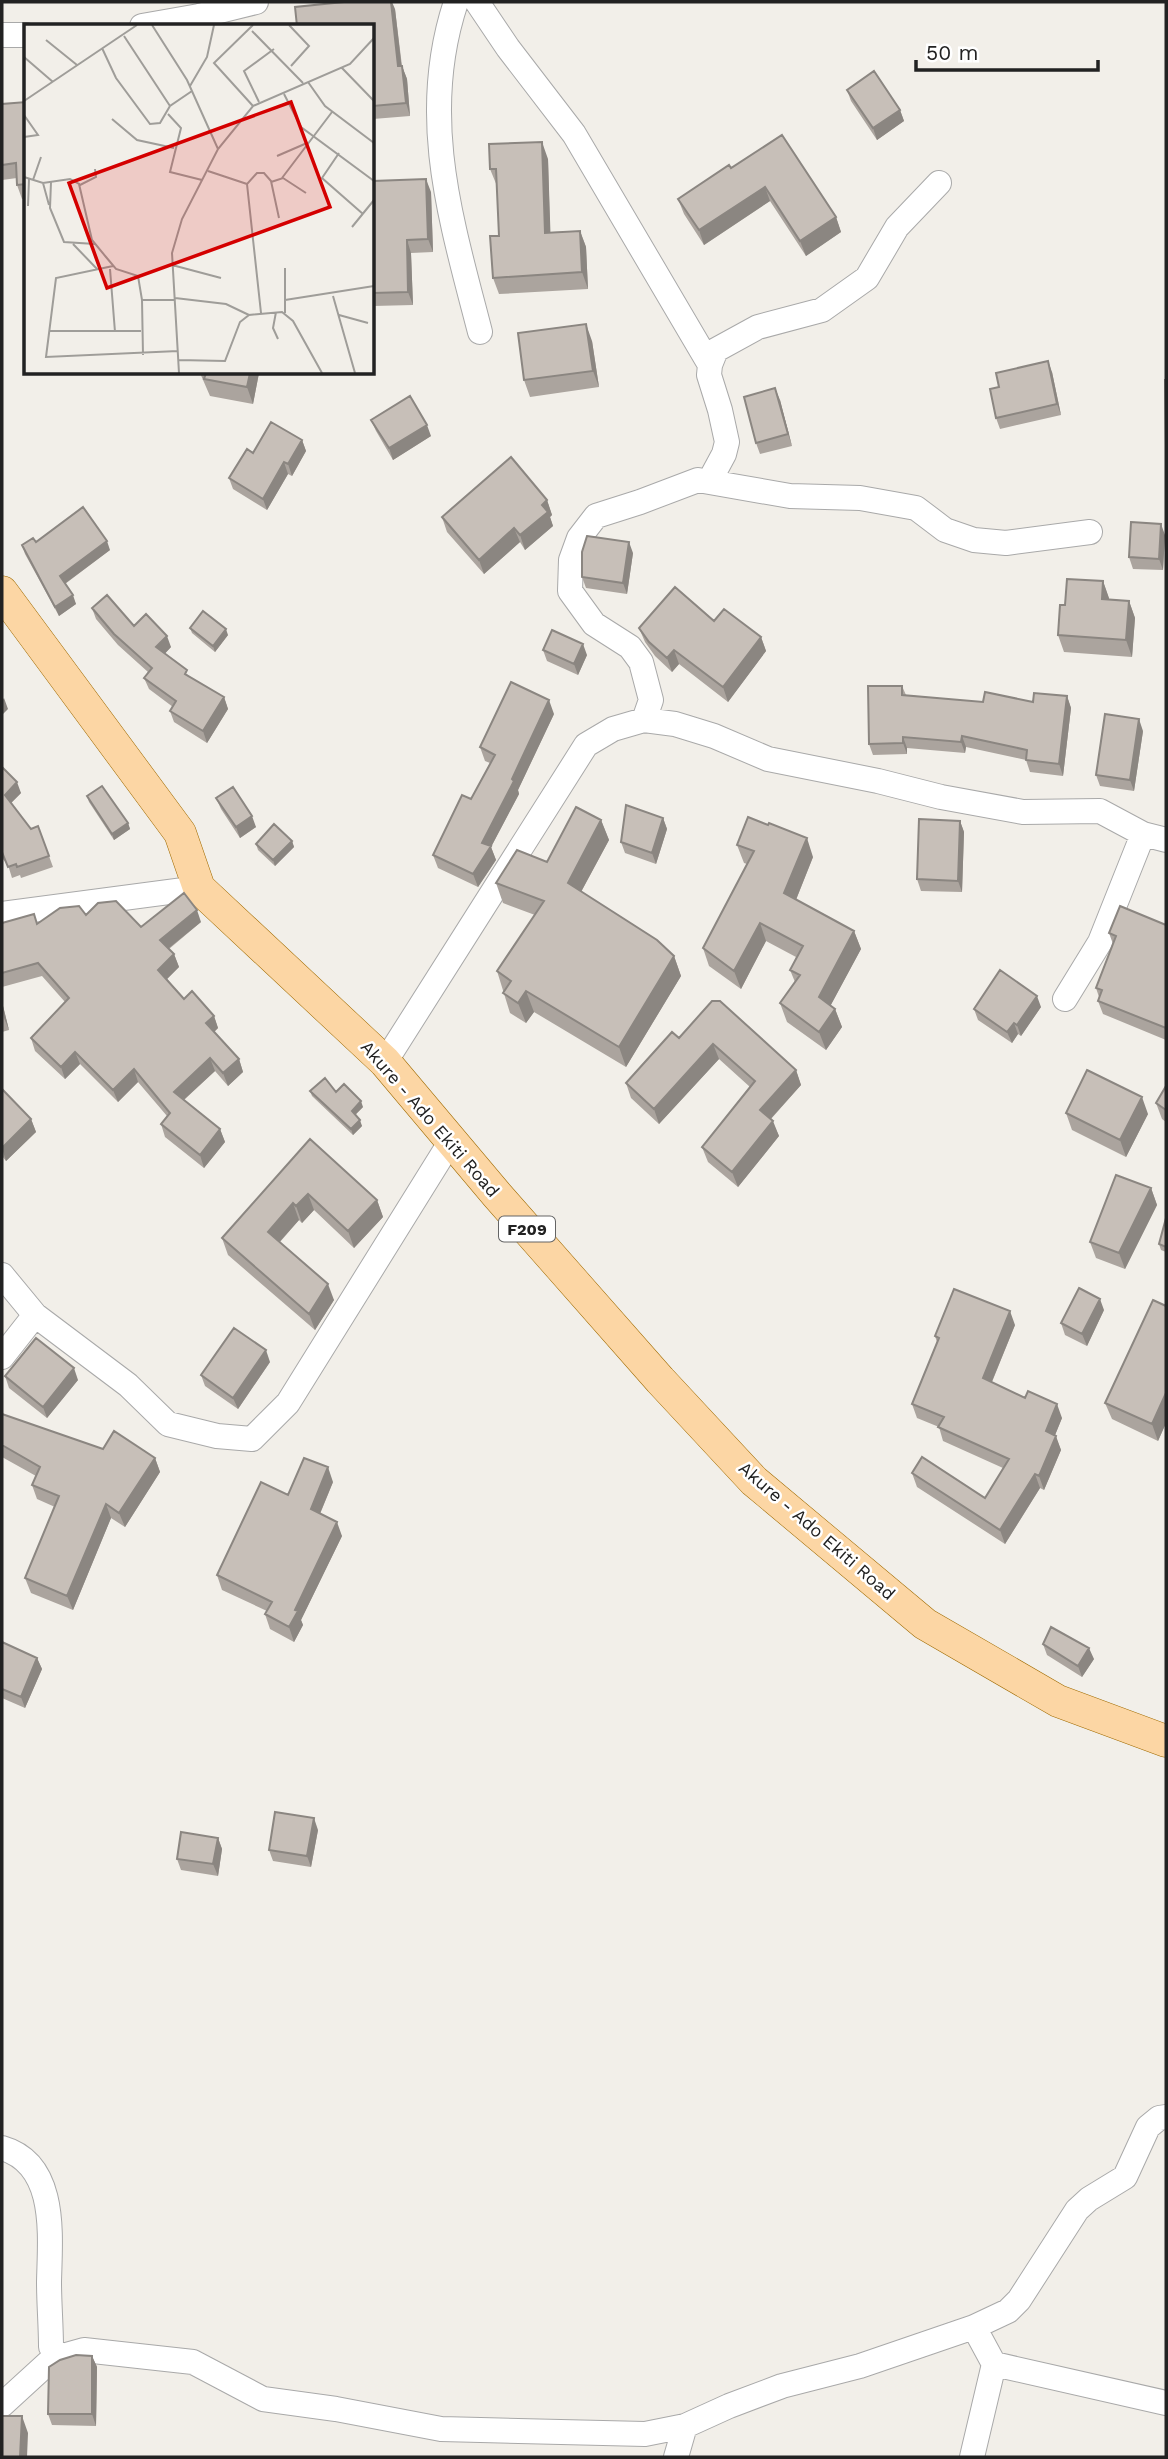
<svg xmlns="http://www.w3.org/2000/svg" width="1168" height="2459" viewBox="0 0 1168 2459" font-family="'Work Sans',sans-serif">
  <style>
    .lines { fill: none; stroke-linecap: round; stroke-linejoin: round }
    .minor-casing { stroke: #a9a9a9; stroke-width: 26 }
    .major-casing { stroke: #a06b00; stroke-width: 33 }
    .minor { stroke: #fff; stroke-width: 24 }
    .major { stroke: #fcd6a4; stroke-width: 32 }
    .wall { fill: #aba49e }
    .shaded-wall { fill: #8b8681 }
    .building { fill: #c7bfb8; stroke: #8b8681; stroke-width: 2 }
    .labels { text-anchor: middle; stroke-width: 5; stroke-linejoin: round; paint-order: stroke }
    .shield { fill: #fff; stroke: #646464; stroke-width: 2 }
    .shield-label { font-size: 16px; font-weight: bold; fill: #222 }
    .street-label { font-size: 18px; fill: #222; stroke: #fff }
    .inset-road { fill: none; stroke: #9f9d99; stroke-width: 2 }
    .view { fill: #d40000; fill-opacity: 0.15; stroke: #d40000; stroke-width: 3.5 }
    .inset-edge { fill: none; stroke: #222; stroke-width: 3.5 }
  </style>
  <rect width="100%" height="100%" fill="#f2efe9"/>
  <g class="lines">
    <defs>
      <path id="minor" d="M456 2C418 116 451 220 480 332
        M477 2 508 48 574 134 710 365
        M142 26 199 16 256 2
        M2 35H26
        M710 480 724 454 727 442 720 410 709 375 710 365 716 350 758 327 822 310 867 278 897 227 939 183
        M644 720 651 700 641 662 630 647 594 624 570 591 571 560 579 538 596 516 640 502 698 480 790 496 860 498 916 508 945 530 974 540 1006 543 1090 532
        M2 914 199 888
        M1065 999 1100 942 1143 834
        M385 1062 586 745 613 729 644 720 675 724 714 736 768 759 878 781 941 797 1023 812 1100 811 1143 834 1166 840
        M2 1275 35 1315 128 1385 168 1424 217 1436 252 1439 288 1403 451 1141
        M2 1357 35 1315
        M2 2148C58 2164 50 2236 49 2282 49 2303 51 2326 51 2347L59 2357
        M994 2364 1166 2403
        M2 2405 49 2362 59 2357 84 2350 193 2362 263 2399 336 2409 441 2429 645 2434 685 2426 729 2406 782 2386 860 2366 974 2327 1008 2311 1019 2300 1077 2210 1089 2199 1125 2177 1148 2127 1159 2118 1166 2117
        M676 2457 685 2426
        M972 2457 994 2364 974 2327"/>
      <path id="major" d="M2 592 180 833 199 888 385 1062 497 1195 660 1380 754 1481 925 1624 1058 1701 1166 1741"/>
    </defs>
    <use href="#minor" class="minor-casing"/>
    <use href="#major" class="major-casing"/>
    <use href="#minor" class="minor"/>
    <use href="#major" class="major"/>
  </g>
  <path class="wall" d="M395 9 402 66 407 79 410 116 373 119V26Z
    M847 90 900 110 904 121 877 140 851 101Z
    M26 102V199H22L17 185V178L2 180V104Z
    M548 159 550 232 580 231 586 247 588 289 499 294 493 278 499 236 497 186 490 169Z
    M731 168 836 217 841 232 806 256 770 201 704 245 684 214 678 199Z
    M373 181 431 192 433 252 411 253 413 305 373 306Z
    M592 341 599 387 530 397 524 380Z
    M1052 372 1061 415 1000 429 996 418 999 387Z
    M200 373H259L253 404 210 396Z
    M780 400 792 446 760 454 756 443Z
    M371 420 431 436 393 460 376 431Z
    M302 440 306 451 292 476 288 474 267 510 233 489 229 478 253 453Z
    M547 500 552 515 550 517 553 526 525 550 520 542 484 574 447 532 442 517Z
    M1165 535 1163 570 1133 569 1129 557Z
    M36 542 110 550 65 584 76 604 59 616 25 554 22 545Z
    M633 553 627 594 586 588 582 577Z
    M1103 581 1109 599 1129 601 1135 618 1132 657 1064 652 1058 635 1065 605Z
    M92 608 134 626 171 647 164 654 190 677 224 697 228 709 207 743 174 722 170 711 173 707 149 689 144 678 148 672 118 645 96 619Z
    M714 621 761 637 766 651 728 702 679 664 672 672 655 656 645 642 639 628Z
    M190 628 228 635 215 652 192 633Z
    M543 650 587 655 578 675 547 661Z
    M902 686 906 695 983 702H1033L1067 696 1071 708 1063 776 1030 772 1026 760 966 747 965 753 907 748V754L873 755 869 744Z
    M554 714 518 790 519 794 491 847 496 860 478 887 438 868 433 855 471 799 490 763 485 761 480 747Z
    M1143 731 1134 791 1100 786 1096 775Z
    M2 767 21 793 11 803 31 829 38 826 53 867 21 878 20 875 12 878 8 865 2 858Z
    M87 796 128 823 130 829 114 840 89 802Z
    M216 798 256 827 240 838 221 809Z
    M663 818 667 829 656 864 625 853 621 842Z
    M601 820 609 840 581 892 674 956 681 976 626 1067 534 1012 526 1023 510 1013 497 971 535 915 503 903 496 883 547 862Z
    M960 821 964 832 962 892 921 891 917 879Z
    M292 841 294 847 275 866 258 850 256 844Z
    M737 845 813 857 796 900 854 931 861 949 830 1006 835 1009 842 1027 826 1050 787 1022 780 1003 795 982 790 970 796 957 766 941 741 989 709 966 703 948 747 864 744 863Z
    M86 915 141 927 201 922 169 949 174 954 179 967 167 979 184 999 214 1016 218 1028 214 1032 239 1059 243 1072 228 1086 215 1071 184 1100 220 1129 225 1142 204 1168 165 1137 161 1124 167 1116 138 1082 118 1102 80 1064 65 1079 35 1051 31 1038 65 1002 42 976 2 987V923H38Z
    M1166 925V1040L1103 1014 1098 1001 1099 997 1096 988 1113 944 1109 933Z
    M712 1001 796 1070 801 1085 771 1119 779 1136 738 1187 708 1162 702 1147 750 1087 719 1059 659 1124 631 1098 626 1083 679 1038Z
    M2 1002 9 1030 2 1032Z
    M1041 1007 1021 1036 1018 1034 1012 1043 978 1020 974 1009Z
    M1166 1086V1122L1162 1119 1156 1103Z
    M2 1089 31 1119 36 1132 6 1161 2 1156Z
    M310 1091 336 1092 363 1107 355 1115 362 1126 353 1135 312 1096Z
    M1066 1113 1148 1114 1126 1157 1072 1130Z
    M310 1139 377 1200 383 1217 354 1248 314 1210 302 1223 299 1220 280 1242 334 1300 315 1330 228 1255 222 1238Z
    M1151 1188 1157 1205 1125 1269 1096 1258 1090 1242Z
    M1166 1218V1252L1161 1250 1159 1244Z
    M1166 1306V1423L1158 1441 1112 1419 1105 1403Z
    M1104 1310 1087 1346 1065 1335 1061 1323Z
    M1015 1325 992 1382 1062 1418 1055 1435 1061 1450 1044 1490 1040 1488 1005 1544 917 1487 912 1473 985 1498 1003 1468 943 1441 939 1427 917 1418 912 1404 937 1342 935 1336Z
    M270 1362 238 1409 205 1386 201 1375Z
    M5 1376 78 1380 47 1418 9 1388Z
    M2 1414 103 1449 155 1458 160 1472 125 1527 111 1518 73 1610 31 1593 25 1578 55 1507 37 1499 32 1485 36 1476 2 1457Z
    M333 1482 320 1514 342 1536 301 1620 303 1625 294 1642 270 1629 265 1614 267 1611 222 1590 217 1575 288 1495Z
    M2 1642 37 1658 42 1669 25 1708 2 1698Z
    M1043 1644 1094 1659 1082 1677 1047 1655Z
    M318 1830 311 1867 273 1861 269 1850Z
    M218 1838 222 1849 218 1876 181 1870 177 1859Z
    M92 2356 97 2367 96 2426 52 2425 48 2414Z"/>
  <path class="shaded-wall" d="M391 2H392L395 9 403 79 398 66Z
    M402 66 407 79 410 116 406 103Z
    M900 110 904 121 877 140 873 128Z
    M542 142 548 159 551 249 545 233Z
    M426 179 431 192 433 252 428 239Z
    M765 187 770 201 704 245 699 230Z
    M836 217 841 232 806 256 800 241Z
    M580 231 586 247 588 289 582 272Z
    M407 240 411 253 413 305 408 292Z
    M586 324 592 341 599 387 593 371Z
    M1048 361 1052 372 1061 415 1057 404Z
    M250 373H259L253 404 247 387Z
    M775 388 780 400 792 446 788 434Z
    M427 425 431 436 393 460 389 448Z
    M302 440 306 451 292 476 288 464Z
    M284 462 288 474 267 510 263 499Z
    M547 500 552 515 550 517 553 526 525 550 520 535 542 505Z
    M1161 524 1165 535 1163 570 1159 559Z
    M514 528 520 542 484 574 479 560Z
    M107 541 110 550 63 585 60 576Z
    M629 542 633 553 627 594 623 583Z
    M1103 581 1109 598 1108 616 1102 599Z
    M73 595 76 604 59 616 55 607Z
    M1129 601 1135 618 1132 657 1126 640Z
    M226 629 228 635 215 652 213 646Z
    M167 636 171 647 160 659 156 647Z
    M761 637 766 651 728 702 723 687Z
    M583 644 587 655 578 675 574 664Z
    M674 650 679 664 672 672 667 658Z
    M1067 696 1071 708 1063 776 1059 764Z
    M224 697 228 709 207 743 203 731Z
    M4 698 8 709 2 715V701Z
    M549 700 554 714 518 790 519 794 491 847 496 860 478 887 473 874 482 843Z
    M1139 719 1143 731 1134 791 1130 780Z
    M962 736 966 747 965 753 961 742Z
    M903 737 907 748V754L903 743Z
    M17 782 21 793 9 805 5 795Z
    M252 816 256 827 240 838 236 827Z
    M663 818 667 829 656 864 652 853Z
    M601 820 609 840 575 903 568 883Z
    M960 821 964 832 962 892 958 881Z
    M128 823 130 829 114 840 112 834Z
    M807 838 813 857 791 912 784 893Z
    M292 841 294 847 275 866 273 860Z
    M197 910 201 922 164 952 160 940Z
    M760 923 766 941 741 989 734 971Z
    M854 931 861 949 825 1016 819 997Z
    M174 954 179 967 163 983 158 970Z
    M674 956 681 976 626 1067 619 1047Z
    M526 991 534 1012 526 1023 518 1003Z
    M1037 996 1041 1007 1021 1036 1017 1025Z
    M2 1002 9 1030 4 1018Z
    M835 1009 842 1027 826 1050 819 1032Z
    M214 1016 218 1028 210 1036 206 1023Z
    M1014 1023 1018 1034 1012 1043 1007 1032Z
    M713 1044 719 1059 659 1124 654 1109Z
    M75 1052 80 1064 65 1079 61 1067Z
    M210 1058 215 1071 178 1105 174 1092Z
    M239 1059 243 1072 228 1086 223 1073Z
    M134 1069 138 1082 118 1102 113 1090Z
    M796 1070 801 1085 765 1125 760 1110Z
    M1142 1097 1148 1114 1126 1157 1120 1140Z
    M361 1101 363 1107 354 1116 352 1111Z
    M31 1119 36 1132 6 1161 2 1148Z
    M360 1120 362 1126 353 1135 351 1129Z
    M773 1121 779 1136 738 1187 732 1172Z
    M220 1129 225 1142 204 1168 200 1155Z
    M1151 1188 1157 1205 1125 1269 1119 1253Z
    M308 1194 314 1210 302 1223 296 1206Z
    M377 1200 383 1217 354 1248 348 1231Z
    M293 1203 299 1220 274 1248 268 1232Z
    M328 1284 334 1300 315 1330 309 1314Z
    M1100 1299 1104 1310 1087 1346 1082 1334Z
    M1010 1311 1015 1325 988 1391 983 1378Z
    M266 1350 270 1362 238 1409 233 1398Z
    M74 1368 78 1380 47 1418 43 1407Z
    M1166 1393V1423L1158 1441 1152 1424Z
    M1057 1404 1062 1418 1051 1445 1046 1431Z
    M1056 1436 1061 1450 1044 1490 1039 1476Z
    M155 1458 160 1472 125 1527 119 1513Z
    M328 1467 333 1482 316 1523 311 1509Z
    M1035 1474 1040 1488 1005 1544 1000 1530Z
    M106 1504 111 1518 73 1610 67 1596Z
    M337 1522 342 1536 301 1620 303 1625 294 1642 289 1627 295 1610Z
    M1089 1648 1094 1659 1082 1677 1078 1666Z
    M37 1658 42 1669 25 1708 21 1697Z
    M314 1818 318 1830 311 1867 307 1856Z
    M218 1838 222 1849 218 1876 213 1864Z
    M92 2356 97 2367 96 2426 92 2414Z
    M22 2416 28 2433 27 2457H20Z"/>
  <path class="building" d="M344 2H391L398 66H402L406 103 373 106V26H297L295 7Z
    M25 65H26V97Z
    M874 71 900 110 873 128 847 90Z
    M26 102V184L17 185 16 163 2 165V104Z
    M782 135 836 217 800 241 765 187 699 230 678 199 729 165 731 168Z
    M542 142 545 233 580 231 582 272 493 278 490 236H499L496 169H490L489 144Z
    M426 179 428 239 407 240 408 292 373 293V181Z
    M586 324 593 371 524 380 518 333Z
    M1048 361 1057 404 996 418 990 389 999 387 996 373Z
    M206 373H250L247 387 204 379Z
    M1165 380H1166V445Z
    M775 388 788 434 756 443 744 397Z
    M410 396 427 425 389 448 371 420Z
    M271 422 302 440 288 464 284 462 263 499 229 478 247 449 253 453Z
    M511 457 547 500 542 505 548 512 520 535 514 528 479 560 442 517Z
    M83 507 107 541 60 576 73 595 55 607 22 545 33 538 36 542Z
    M1131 522 1161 524 1159 559 1129 557Z
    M587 536 629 542 623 583 582 577V552Z
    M1067 579 1103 581 1102 599 1129 601 1126 640 1058 635 1060 605H1065Z
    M675 587 714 621 724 609 761 637 723 687 674 650 667 658 649 642 639 628Z
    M107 595 134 626 146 614 167 636 156 647 187 670 185 674 224 697 203 731 170 711 176 701 144 678 152 668 114 634 92 608Z
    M203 611 226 629 213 646 190 628Z
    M552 630 583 644 574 664 543 650Z
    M511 682 549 700 512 779 514 781 482 843 491 846 473 874 433 855 462 795 471 799 495 755 480 747Z
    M868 686H902V695L983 702 985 692 1033 702 1034 693 1067 696 1059 764 1026 760 1027 750 962 736 961 742 903 737V743L869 744Z
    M1105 714 1139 719 1130 780 1096 775Z
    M2 767 17 782 5 795 31 829 38 826 49 856 17 867 16 864 8 867 2 852Z
    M102 786 128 823 112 834 87 796Z
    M233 787 252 816 236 827 216 798Z
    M626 805 663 818 652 853 621 842Z
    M576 807 601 820 568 883 657 940 674 956 619 1047 526 991 518 1003 503 993 511 981 497 971 544 901 496 883 517 850 547 862Z
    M748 817 768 825 769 823 807 838 784 893 854 931 819 997 835 1009 819 1032 780 1003 800 975 790 970 803 946 760 923 734 971 703 948 754 851 737 845Z
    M919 819 960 821 958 881 917 879Z
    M274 824 292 841 273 860 256 844Z
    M184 893 197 910 160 940 174 954 158 970 184 999 192 991 214 1016 206 1023 239 1059 223 1073 210 1058 174 1092 220 1129 200 1155 161 1124 170 1113 134 1069 113 1090 75 1052 61 1067 31 1038 69 998 38 963 2 973V923L34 914 37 924 60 908 79 906 86 915 98 903 116 901 141 927Z
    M1120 906 1166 925V1028L1098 1001 1102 990 1096 988 1116 936 1109 933Z
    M1000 970 1037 996 1017 1025 1014 1023 1007 1032 974 1009Z
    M712 1001H720L796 1070 760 1110 773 1121 732 1172 702 1147 755 1081 713 1044 654 1109 626 1083 672 1032 679 1038Z
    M1087 1070 1142 1097 1120 1140 1066 1113Z
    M325 1078 336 1092 344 1084 361 1101 352 1111 360 1120 351 1129 310 1091Z
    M1166 1086V1110L1156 1103Z
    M2 1089 31 1119 2 1148Z
    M310 1139 377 1200 348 1231 308 1194 296 1206 293 1203 268 1232 328 1284 309 1314 222 1238Z
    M1116 1175 1151 1188 1119 1253 1090 1242Z
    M1166 1218V1247L1159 1244Z
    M1079 1288 1100 1299 1082 1334 1061 1323Z
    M954 1289 1010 1311 983 1378 1025 1398 1028 1391 1057 1404 1046 1431 1056 1436 1039 1476 1035 1474 1000 1530 912 1473 922 1457 985 1498 1009 1459 938 1427 944 1417 912 1404 939 1338 935 1336Z
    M1153 1300 1166 1306V1393L1152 1424 1105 1403Z
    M234 1328 266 1350 233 1398 201 1375Z
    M36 1338 74 1368 43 1407 5 1376Z
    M2 1414 103 1449 114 1431 155 1458 119 1513 106 1504 67 1596 25 1578 59 1496 32 1485 40 1467 2 1445Z
    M304 1458 328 1467 311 1509 337 1522 295 1610 298 1611 289 1627 265 1614 272 1602 217 1575 261 1482 288 1495Z
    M1051 1627 1089 1648 1078 1666 1043 1644Z
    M2 1642 37 1658 21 1697 2 1689Z
    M275 1812 314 1818 307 1856 269 1850Z
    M181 1832 218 1838 213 1864 177 1859Z
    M76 2355 92 2356V2414H48L49 2367 60 2360Z
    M2 2416H22L20 2457H2Z"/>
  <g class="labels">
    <rect class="shield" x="499" y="1216.5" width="56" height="25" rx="5"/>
    <g class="shield-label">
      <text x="527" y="1235">F209</text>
    </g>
    <g class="street-label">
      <text transform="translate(430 1119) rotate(49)" y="6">Akure - Ado Ekiti Road</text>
      <text transform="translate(817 1531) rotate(41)" y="6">Akure - Ado Ekiti Road</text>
    </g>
  </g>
  <g transform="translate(24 24)">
    <rect width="350" height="350" fill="#f2efe9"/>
    <path class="inset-road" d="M128 1 163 56 194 125M265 1 285 22 267 42M228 7 279 59M100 12 146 82M22 16 53 41M78 24 92 54 126 100 136 99 146 82 168 67M0 33 29 58M318 44 350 77M284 58 301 82 350 119M166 62 183 33 190 1M260 70 277 103 350 157M0 77 113 1M235 78 220 47 250 25M229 82 190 39 229 1M144 90 157 104 146 148 178 156M0 91 14 111 0 113M88 95 113 116 150 124M315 129 298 154 339 190M253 132 283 119M184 147 223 160M0 153 19 159 46 155 55 160 68 216 82 233 92 245 114 252 118 276H150M258 154 308 88M9 156 17 133M27 158 26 184 40 218 71 220M247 158 259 154 282 169M19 159 25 181M56 161 72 153 71 145M4 182 5 155M328 203 350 176M49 220 74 246M148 241 197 254M89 242 32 254 22 333 154 327M86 245 91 308M309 272 331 349M151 274 202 280 225 291M118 276 119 331M261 276 350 262M252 288 249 304 254 315M237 289 223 160 233 149H240L247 157 255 194M261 289V244M315 291 344 299M25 307H117M155 336 201 337 216 298 225 291 258 288 269 297 298 349M155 349 148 229 158 195 194 125 229 82 326 40 350 14"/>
    <path class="view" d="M267 78 306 183 83 264 45 159Z"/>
    <rect width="350" height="350" class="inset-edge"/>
  </g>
  <rect width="1168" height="2459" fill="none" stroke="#222222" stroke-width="7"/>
  <path d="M916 60v10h182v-10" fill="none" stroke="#222222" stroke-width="3.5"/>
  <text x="926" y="60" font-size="21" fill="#222222" stroke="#ffffff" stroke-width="5" paint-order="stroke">50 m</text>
</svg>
